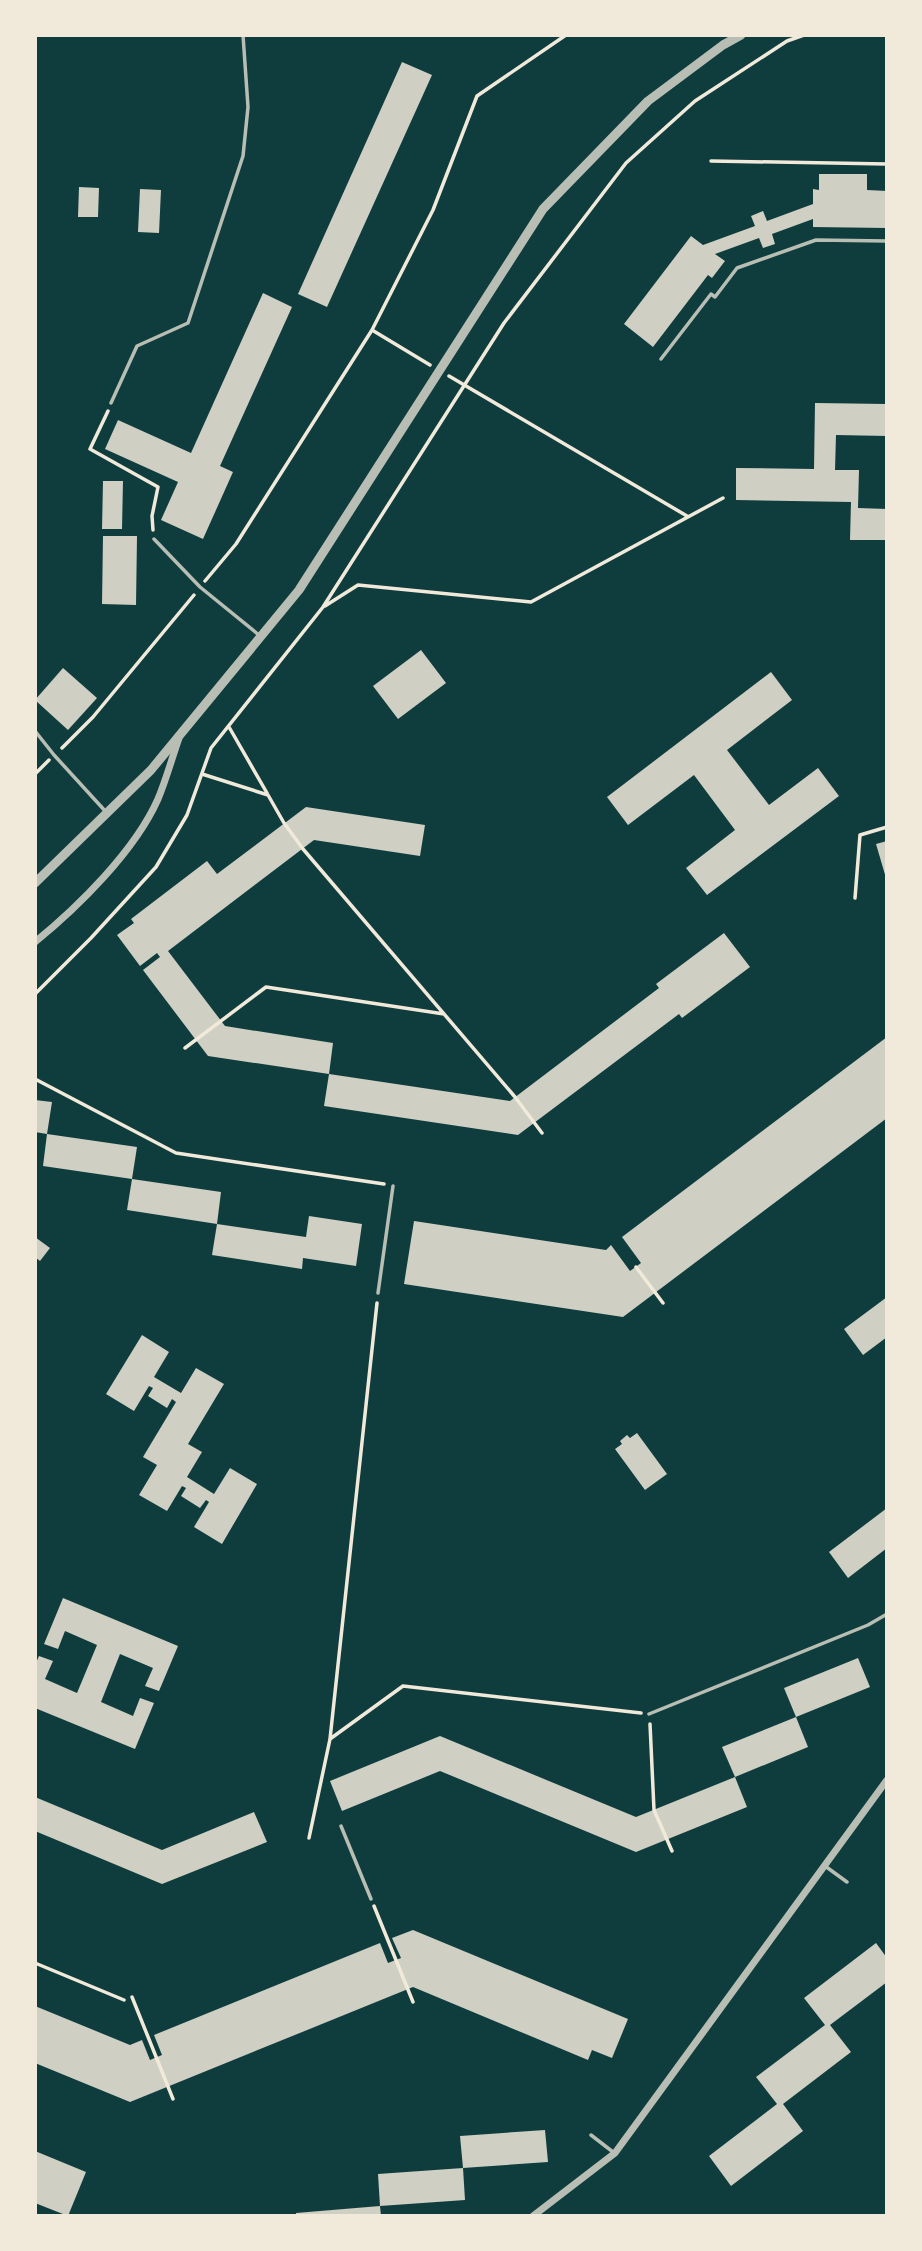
<svg xmlns="http://www.w3.org/2000/svg" width="922" height="2251" viewBox="0 0 922 2251" font-family="Inter,sans-serif">
  <style>
    .building { fill: #cfcfc3 }
    .lines { fill: none; stroke-linecap: round; stroke-linejoin: round }
    .path { stroke: #f1e9da; stroke-width: 3.5 }
    .service { stroke: #b8beb3; stroke-width: 3.5 }
    .minor { stroke: #b8beb3; stroke-width: 7 }
    .tertiary { stroke: #b8beb3; stroke-width: 9 }
  </style>
  <rect width="100%" height="100%" fill="#0f3d3e"/>
  <path class="building" d="M402 62 432 75 327 307 298 294Z
    M819 174H867V190L887 191V228L813 227V219L772 234 775 244 763 248 759 238 715 254 725 261 712 278 708 275 653 347 624 324 691 236 703 245 755 226 751 216 763 211 767 221 813 204V189L819 190Z
    M79 187 99 188 98 217H78Z
    M140 189 161 190 159 233 138 232Z
    M263 293 292 307 220 466 233 472 203 539 161 520 178 482 105 449 118 420 191 453Z
    M815 403 887 404V436L836 435 835 470H859L858 508 887 509V540H850L851 502 736 500V468L814 469Z
    M103 481H123L122 529H102Z
    M103 536H137L136 605 102 604Z
    M421 650 446 683 398 719 373 686Z
    M63 668 97 698 68 730 35 700Z
    M771 672 792 700 727 750 769 805 818 768 839 796 707 895 686 868 735 830 694 775 628 825 607 797Z
    M306 807 425 825 420 856 314 840 168 951 225 1026 333 1043 329 1074 208 1056 143 970 160 957 157 953 140 966 117 935 134 923 131 919 207 861 217 874Z
    M887 841V878H886L876 844Z
    M724 933 750 967 682 1018 679 1014 518 1135 324 1106 329 1074 510 1101 659 988 656 984Z
    M887 1037V1118L623 1317 404 1284 414 1221 606 1250 611 1245 630 1271 641 1263 622 1237Z
    M35 1100 52 1102 47 1134 35 1132Z
    M47 1134 137 1147 132 1179 43 1166Z
    M132 1179 221 1192 217 1224 127 1210Z
    M309 1216 362 1224 356 1266 303 1258 302 1269 212 1255 217 1224 306 1237Z
    M35 1237 50 1248 40 1261 35 1257Z
    M887 1297V1337L863 1355 844 1329Z
    M142 1335 169 1352 154 1377 181 1393 196 1368 224 1384 188 1444 202 1452 187 1477 214 1494 230 1468 257 1484 222 1544 194 1527 209 1502 206 1500 200 1508 181 1496 186 1488 182 1486 167 1511 139 1495 157 1465 143 1457 176 1402 172 1399 167 1408 148 1396 153 1388 149 1386 134 1411 106 1394Z
    M637 1433 667 1474 645 1490 615 1449 622 1444 620 1441 627 1435 630 1438Z
    M887 1508V1548L848 1578 829 1552Z
    M63 1598 178 1646 159 1691 145 1686 153 1668 120 1654 101 1702 133 1716 140 1698 154 1703 135 1749 35 1708V1665L39 1656 53 1661 45 1679 77 1693 97 1645 65 1631 58 1649 44 1644Z
    M858 1658 870 1687 796 1717 784 1688Z
    M796 1717 808 1747 735 1777 722 1747Z
    M440 1736 636 1817 735 1777 747 1807 636 1852 440 1771 342 1811 330 1781Z
    M35 1797 162 1850 254 1812 267 1842 162 1884 35 1831Z
    M413 1930 628 2019 612 2058 592 2050 588 2060 413 1987 130 2102 35 2063V2006L130 2045 142 2040 150 2060 162 2055 154 2035 380 1943 388 1963 401 1958 392 1938Z
    M876 1943 887 1958V1982L830 2025 851 2052 783 2104 803 2131 731 2186 709 2156 777 2104 756 2077 825 2025 804 1998Z
    M545 2130 548 2162 463 2168 460 2136Z
    M35 2151 86 2172 68 2216 35 2203Z
    M463 2168 465 2200 380 2206 378 2174Z
    M380 2206 381 2216H296V2213Z"/>
  <g class="lines">
    <path class="path" d="M711 161 887 164
      M372 330 430 365
      M449 376 687 516
      M108 411 90 449 158 487 152 516 153 530
      M205 581 236 544 372 330 433 210 477 96 566 35
      M325 606 358 585 531 602 723 498
      M229 727 267 793
      M62 748 93 717 194 595
      M35 774 49 760
      M202 774 268 795 284 823 303 849 515 1097 542 1133
      M855 898 860 835 887 827
      M35 994 91 938 156 867 187 815 211 748 323 607 504 323 626 163 695 101 787 41 804 35
      M185 1048 266 987 444 1014
      M35 1079 176 1153 384 1184
      M636 1267 663 1303
      M650 1724 654 1810 672 1851
      M330 1739 403 1686 641 1713
      M309 1838 330 1739 377 1303
      M374 1906 413 2002
      M35 1963 124 2000
      M132 1997 173 2099"/>
    <path class="service" d="M661 359 711 294 715 297 737 268 816 240 887 241
      M111 403 137 346 188 323 243 156 248 107 243 35
      M154 539 200 587 259 635
      M35 731 54 755 107 813
      M378 1293 393 1186
      M649 1714 868 1625 887 1614
      M341 1826 371 1899
      M825 1866 847 1882
      M591 2135 613 2152"/>
    <path class="minor" d="M35 942C78 907 135 851 158 799 166 780 172 758 179 738
      M533 2216 615 2153 887 1780"/>
    <path class="tertiary" d="M35 883 151 770 299 590 543 209 648 101 723 45 741 35"/>
  </g>
  <rect width="922" height="2251" fill="none" stroke="#f1e9da" stroke-width="74"/>
</svg>
